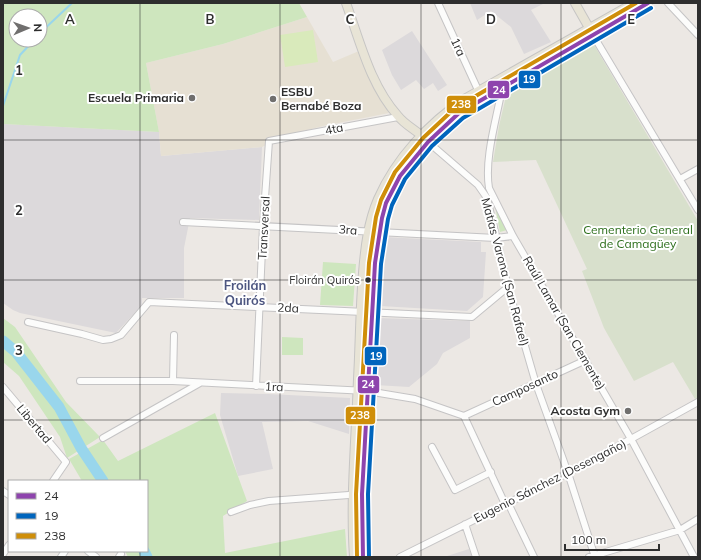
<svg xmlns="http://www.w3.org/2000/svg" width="701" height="560" viewBox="0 0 701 560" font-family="Mulish,sans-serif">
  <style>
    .industrial { fill: #dcd9db }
    .education { fill: #e6e0d3 }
    .green { fill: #cee6be; fill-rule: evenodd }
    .cemetery { fill: #d8e0cc }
    .pitch { fill: #d9eabb }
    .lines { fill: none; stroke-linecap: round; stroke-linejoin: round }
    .stream { stroke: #99d6ec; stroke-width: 2 }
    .river { stroke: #99d6ec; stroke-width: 11 }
    .minor-casing { stroke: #c5c4c5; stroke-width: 8 }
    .major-casing { stroke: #c6c5c4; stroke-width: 10 }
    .minor { stroke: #fcfcfb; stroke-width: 6 }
    .major { stroke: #e8e4d6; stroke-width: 8 }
    .bus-1-casing { stroke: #fff; stroke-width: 7 }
    .bus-2-casing { stroke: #fff; stroke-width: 7 }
    .bus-3-casing { stroke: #fff; stroke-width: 7 }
    .bus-1 { stroke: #8e44ad; stroke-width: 4 }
    .bus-2 { stroke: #0065bd; stroke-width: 4 }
    .bus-3 { stroke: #cf8e09; stroke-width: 4 }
    .grid { fill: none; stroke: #2e2e2e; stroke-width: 1; stroke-opacity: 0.55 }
    .poi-dot { fill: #706f6e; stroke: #fff; stroke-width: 1.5 }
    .bus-dot { fill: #2e2e2e; stroke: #fff; stroke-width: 1.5 }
    .labels { text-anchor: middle; stroke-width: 4; stroke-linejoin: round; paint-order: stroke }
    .bus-label { font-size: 11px; fill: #2e2e2e; stroke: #fff; text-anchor: end }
    .street-label { font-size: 12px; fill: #2e2e2e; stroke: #fff }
    .poi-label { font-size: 12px; font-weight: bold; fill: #2e2e2e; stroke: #fff; text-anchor: end }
    .park-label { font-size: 12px; fill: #2c6e1b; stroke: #fff }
    .neighbourhood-label { font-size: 13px; font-weight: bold; fill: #4d5680; stroke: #fff }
    .grid-label { font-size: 13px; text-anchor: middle; font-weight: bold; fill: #2e2e2e; stroke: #fff; stroke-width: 4; stroke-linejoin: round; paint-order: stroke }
    .line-badge { stroke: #fff; stroke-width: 1.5 }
    .badge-label { font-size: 11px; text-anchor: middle; font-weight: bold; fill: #fff }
  </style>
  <rect width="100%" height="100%" fill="#ece8e4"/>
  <path class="industrial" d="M470 3H545L531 10 551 42 524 54 511 27 491 11 477 20Z
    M412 31 447 85 438 91 433 83 424 89 416 80 401 90 392 75 382 50Z
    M3 124 159 132 161 156 262 147 259 220 190 218 184 248V298H142V305L116 333 20 313 13 310 3 303Z
    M384 237 481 242V252H486L483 297 467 311 380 306Z
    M378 318 470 321V338L443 353 437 364 409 387 375 385Z
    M221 393 268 394 350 398 349 434 308 421 262 422 273 469 238 476 220 415Z
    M469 549 472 557H444Z"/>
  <path class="education" d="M307 17 333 62 359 51 375 88 389 113 323 126 269 140 266 145 262 147 161 156 159 132 146 63 223 44Z"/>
  <path class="green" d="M3 3H299L307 17 223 44 146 63 159 132 3 124ZM16 16H40V40H16Z
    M497 84 498 86 496 87 430 136 428 134 456 109Z
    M495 206 507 230 500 232Z
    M323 262 356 264 353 306 320 305Z
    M3 318 15 327 66 402 100 437 67 458 60 437 19 376 3 362Z
    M282 337 303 338V355H282Z
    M215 413 247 501 223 516 225 553 345 529 347 557H128L125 551H147V481H82L69 459 103 440 118 461Z"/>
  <path class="cemetery" d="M593 43 698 221V398L695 399 673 362 634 381 604 328 582 271 587 269 536 160 493 162 499 126 507 92Z"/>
  <path class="pitch" d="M313 30 318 62 285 67 280 35Z"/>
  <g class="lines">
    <path class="stream" d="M40 33 72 3
      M3 106 20 55 34 40"/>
    <path class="river" d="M3 341 16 352 59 407 81 448 103 481
      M144 551 147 557"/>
    <defs>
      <path id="minor" d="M438 3 478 90
        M668 3 698 35
        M593 35 698 210
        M503 77 502 88C497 118 484 158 489 188L513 236 631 439 694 557
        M428 142 478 185 487 198 508 287 536 384 568 473 595 557
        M680 179 698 169
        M183 222 496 238 513 236
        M28 322 82 334 103 340 111 339 121 335 149 302 472 317 508 287
        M80 381H173L367 391 415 399 464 416
        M173 381 174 335
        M256 386 263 226 269 141 398 117
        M3 387 66 462 53 481
        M464 416 586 360
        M464 416 505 504
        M103 438 200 383
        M432 447 455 490 491 472
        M3 491 9 495
        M508 503 534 557
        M231 512 250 505 269 501 362 494
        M465 524 476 557
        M88 551 96 557
        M3 554 9 545
        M61 557 65 551
        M119 557 121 554
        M400 557 568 473 631 439 698 402
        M589 557 680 530 698 519"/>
      <path id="major" d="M346 3C360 41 370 85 398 116 405 125 416 130 424 138
        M575 3 592 33
        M354 557C350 498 356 438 358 379 360 344 360 308 363 273 365 248 368 222 378 199 396 158 429 123 466 98L634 3
        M363 557 362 494 364 447 375 263 382 218 386 203 400 176 428 142 459 113 648 3"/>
    </defs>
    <use href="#minor" class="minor-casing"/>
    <use href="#major" class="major-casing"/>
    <use href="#minor" class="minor"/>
    <use href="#major" class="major"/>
    <defs>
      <path id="bus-1" d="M363 557 362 494 375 263 382 218 386 203 400 176 428 142 459 113 648 3"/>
      <path id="bus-2" d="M369 557 368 494 381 264 388 219 392 205 405 179 432 146 463 118 651 8"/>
      <path id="bus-3" d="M357 557 356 494 369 263 376 217 381 200 395 172 423 138 455 108 636 3"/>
    </defs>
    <use href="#bus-1" class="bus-1-casing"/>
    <use href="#bus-2" class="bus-2-casing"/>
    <use href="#bus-3" class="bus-3-casing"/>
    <use href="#bus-1" class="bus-1"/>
    <use href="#bus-2" class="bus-2"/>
    <use href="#bus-3" class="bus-3"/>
  </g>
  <path class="grid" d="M140 3V481M280 3V557M421 3V557M561 3V557M3 140H698M3 280H698M3 420H698M140 551V557"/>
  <g class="poi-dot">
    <circle cx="192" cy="98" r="4"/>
    <circle cx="273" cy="99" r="4"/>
    <circle cx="628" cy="411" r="4"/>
  </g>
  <circle class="bus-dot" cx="368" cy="280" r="3.5"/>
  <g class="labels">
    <g class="bus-label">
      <text x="360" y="284">Floirán Quirós</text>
    </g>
    <g class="street-label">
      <text transform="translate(458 47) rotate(65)" y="4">1ra</text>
      <text transform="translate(334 129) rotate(-11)" y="4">4ta</text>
      <text transform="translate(264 228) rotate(-87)" y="4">Transversal</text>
      <text transform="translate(348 230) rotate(4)" y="4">3ra</text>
      <text transform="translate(505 272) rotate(75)" y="4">Matías Varona (San Rafael)</text>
      <text transform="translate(288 308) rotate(3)" y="4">2da</text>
      <text transform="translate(564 323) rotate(60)" y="4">Raúl Lamar (San Clemente)</text>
      <text transform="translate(274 387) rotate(3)" y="4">1ra</text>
      <text transform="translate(525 388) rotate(-25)" y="4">Camposanto</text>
      <text transform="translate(34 424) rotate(50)" y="4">Libertad</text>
      <text transform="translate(550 481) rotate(-27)" y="4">Eugenio Sánchez (Desengaño)</text>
    </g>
    <g class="poi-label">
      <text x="281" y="96" text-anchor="start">ESBU<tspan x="281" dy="14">Bernabé Boza</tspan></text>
      <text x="184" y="102">Escuela Primaria</text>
      <text x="620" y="415">Acosta Gym</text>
    </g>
    <g class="park-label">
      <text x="638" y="234">Cementerio General<tspan x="638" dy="14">de Camagüey</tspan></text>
    </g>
    <g class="neighbourhood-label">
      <text x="245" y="290">Froilán<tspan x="245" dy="15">Quirós</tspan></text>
    </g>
  </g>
  <g class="grid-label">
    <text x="70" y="24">A</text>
    <text x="210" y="24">B</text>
    <text x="350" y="24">C</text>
    <text x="491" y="24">D</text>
    <text x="631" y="24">E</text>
    <text x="19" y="75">1</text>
    <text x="19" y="215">2</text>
    <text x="19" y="355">3</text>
  </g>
  <g class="line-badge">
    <rect x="518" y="70" width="23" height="19" rx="4" fill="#0065bd"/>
    <rect x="487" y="80" width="23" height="19" rx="4" fill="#8e44ad"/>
    <rect x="446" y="95" width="31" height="19" rx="4" fill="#cf8e09"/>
    <rect x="364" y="346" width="23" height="20" rx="4" fill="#0065bd"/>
    <rect x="357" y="375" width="23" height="19" rx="4" fill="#8e44ad"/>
    <rect x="345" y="406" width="31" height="19" rx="4" fill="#cf8e09"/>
  </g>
  <g class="badge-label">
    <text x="529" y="83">19</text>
    <text x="499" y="94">24</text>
    <text x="461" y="108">238</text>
    <text x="376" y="360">19</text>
    <text x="368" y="388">24</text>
    <text x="360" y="419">238</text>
  </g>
  <rect width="701" height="560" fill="none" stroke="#2e2e2e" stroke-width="8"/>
  <rect x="8" y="480" width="140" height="72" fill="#ffffff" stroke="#ababab"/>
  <rect x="16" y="493" width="20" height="6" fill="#8e44ad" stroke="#ababab"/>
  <text x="44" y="500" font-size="12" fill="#2e2e2e">24</text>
  <rect x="16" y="513" width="20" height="6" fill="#0065bd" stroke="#ababab"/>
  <text x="44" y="520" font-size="12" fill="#2e2e2e">19</text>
  <rect x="16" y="533" width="20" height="6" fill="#cf8e09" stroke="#ababab"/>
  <text x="44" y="540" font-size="12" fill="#2e2e2e">238</text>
  <g transform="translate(28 28) rotate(88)"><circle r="19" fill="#ffffff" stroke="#ababab"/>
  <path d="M0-3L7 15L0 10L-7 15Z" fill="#706f6e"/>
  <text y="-6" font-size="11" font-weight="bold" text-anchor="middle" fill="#2e2e2e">N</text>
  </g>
  <path d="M565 544v6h94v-6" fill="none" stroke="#2e2e2e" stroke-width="2"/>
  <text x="571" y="544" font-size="12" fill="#2e2e2e" stroke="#ffffff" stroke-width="3" paint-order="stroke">100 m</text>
</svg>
